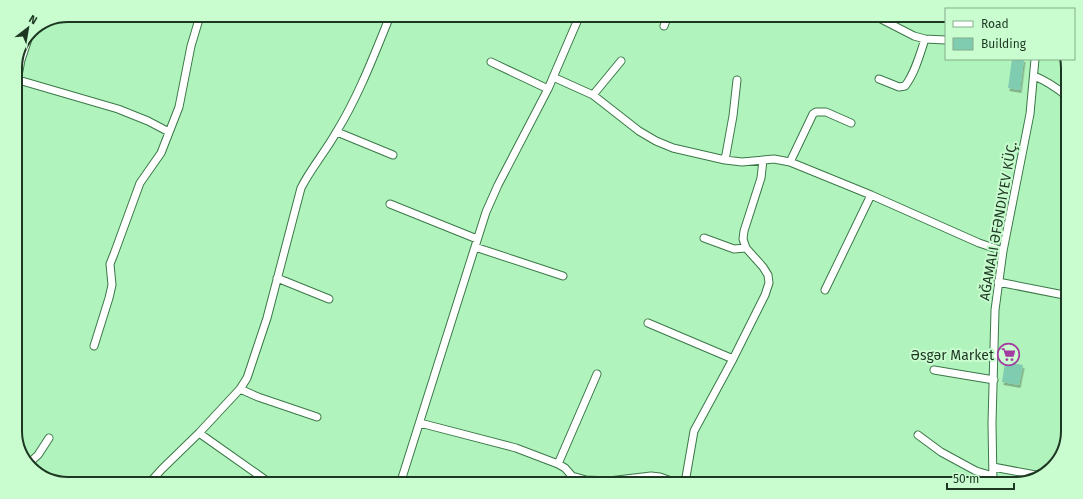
<svg xmlns="http://www.w3.org/2000/svg" width="1083" height="499" viewBox="0 0 1083 499" font-family="'Fira Sans',sans-serif">
  <style>
    .building { fill: #80ccb0; filter: url(#shadow) }
    .lines { fill: none; stroke-linecap: round; stroke-linejoin: round }
    .street-casing { stroke: #3a7848; stroke-width: 9 }
    .street { stroke: #fff; stroke-width: 7 }
    .labels { text-anchor: middle; stroke-width: 4; stroke-linejoin: round; paint-order: stroke }
    .street-label { font-size: 14px; fill: #1d3722; stroke: #c9fdd0 }
    .poi-label { font-size: 14px; fill: #1d3722; stroke: #c9fdd0; text-anchor: end }
    .rim { fill: none; stroke: #1d3722; stroke-width: 2 }
  </style>
  <defs>
    <filter id="shadow"><feDropShadow dx="1.5" dy="3" stdDeviation="0" flood-color="#0004"/></filter>
  </defs>
  <rect width="100%" height="100%" fill="#b1f3bc"/>
  <path class="building" d="M1012 59H1024L1020 90 1008 88Z
    M1005 362 1023 365 1019 385 1002 382Z"/>
  <g class="lines">
    <defs>
      <path id="street" d="M879 18 914 36 925 39 946 40
        M664 26 667 18
        M491 62 548 89
        M1034 76C1047 81 1057 88 1068 97
        M553 77 593 95 639 131 656 141 673 148 725 160 742 162 774 159 790 162 871 195 979 243 1003 251
        M15 79 118 109 148 121 169 132
        M879 79 899 87 905 86C915 73 920 54 925 39
        M15 92 21 60 31 30
        M593 95 621 61
        M337 132 393 155
        M725 160 733 116 737 80
        M790 162 813 114 816 112H826L851 123
        M390 204 477 239
        M704 238 734 249 746 248
        M475 247 563 276
        M277 278 329 299
        M998 282 1064 295
        M825 290 871 195
        M648 323 733 359
        M94 346 109 298 112 285 110 264 114 254 140 183 161 153 179 107 191 46 200 16
        M934 370 994 380
        M240 389 258 397 317 417
        M420 423 516 448 558 464 565 468 572 476 586 480 609 481 651 476 660 477 677 483
        M199 433 267 481
        M918 435 941 452 976 471 993 476
        M28 464 38 455 49 438
        M558 464 597 374
        M993 467 1041 476
        M152 480 162 469 199 433 240 389 247 378 267 318 301 188C311 168 326 151 337 131 359 95 374 55 390 16
        M401 481 486 212 498 185 548 89 579 17
        M685 483 694 431 733 359 765 295 769 283 768 275 763 267 746 248 743 239 744 231 761 178 763 160
        M993 484 992 423 995 310 1003 251 1030 114 1035 59"/>
    </defs>
    <use href="#street" class="street-casing"/>
    <use href="#street" class="street"/>
  </g>
  <defs>
    <symbol id="supermarket-ring" viewBox="-11 -11 22 22"><circle r="9.5" fill="#c9fdd0" stroke="#a33c9f" stroke-width="1.5"/><path d="M-6-5.5h2.5l.6 2H6L4.5 2H-2.5L-4.4-4H-6ZM-1.5 3.2a1.3 1.3 0 1 0 .1 0ZM3 3.2a1.3 1.3 0 1 0 .1 0Z" fill="#a33c9f"/></symbol>
  </defs>
  <g fill-rule="evenodd">
    <use href="#supermarket-ring" x="996" y="342" width="25" height="25"/>
  </g>
  <g class="labels">
    <g class="street-label">
      <text transform="translate(998 221) rotate(-80)" y="5">AĞAMALI ƏFƏNDIYEV KÜÇ.</text>
    </g>
    <g class="poi-label">
      <text x="994" y="360">Əsgər Market</text>
    </g>
  </g>
  <path d="M0 0H1083V499H0ZM68 22H1015A46 46 0 0 1 1061 68V431A46 46 0 0 1 1015 477H68A46 46 0 0 1 22 431V68A46 46 0 0 1 68 22Z" fill="#c9fdd0" fill-rule="evenodd"/>
  <path class="rim" d="M68 22H1015A46 46 0 0 1 1061 68V431A46 46 0 0 1 1015 477H68A46 46 0 0 1 22 431V68A46 46 0 0 1 68 22Z"/>
  <rect x="945" y="8" width="130" height="52" fill="#c9fdd0" stroke="#84ae8a"/>
  <rect x="953" y="21" width="20" height="6" fill="#ffffff" stroke="#84ae8a"/>
  <text x="981" y="28" font-size="12" fill="#1d3722">Road</text>
  <rect x="953" y="38" width="20" height="12" fill="#80ccb0" stroke="#84ae8a"/>
  <text x="981" y="48" font-size="12" fill="#1d3722">Building</text>
  <g transform="translate(28 28) rotate(31)" stroke="#c9fdd0" stroke-width="3" paint-order="stroke">
  <path d="M0-3L7 15L0 10L-7 15Z" fill="#1d3722"/>
  <text y="-6" font-size="11" font-weight="bold" text-anchor="middle" fill="#1d3722">N</text>
  </g>
  <path d="M947 483v6h67v-6" fill="none" stroke="#1d3722" stroke-width="2"/>
  <text x="953" y="483" font-size="12" fill="#1d3722" stroke="#c9fdd0" stroke-width="3" paint-order="stroke">50 m</text>
</svg>
